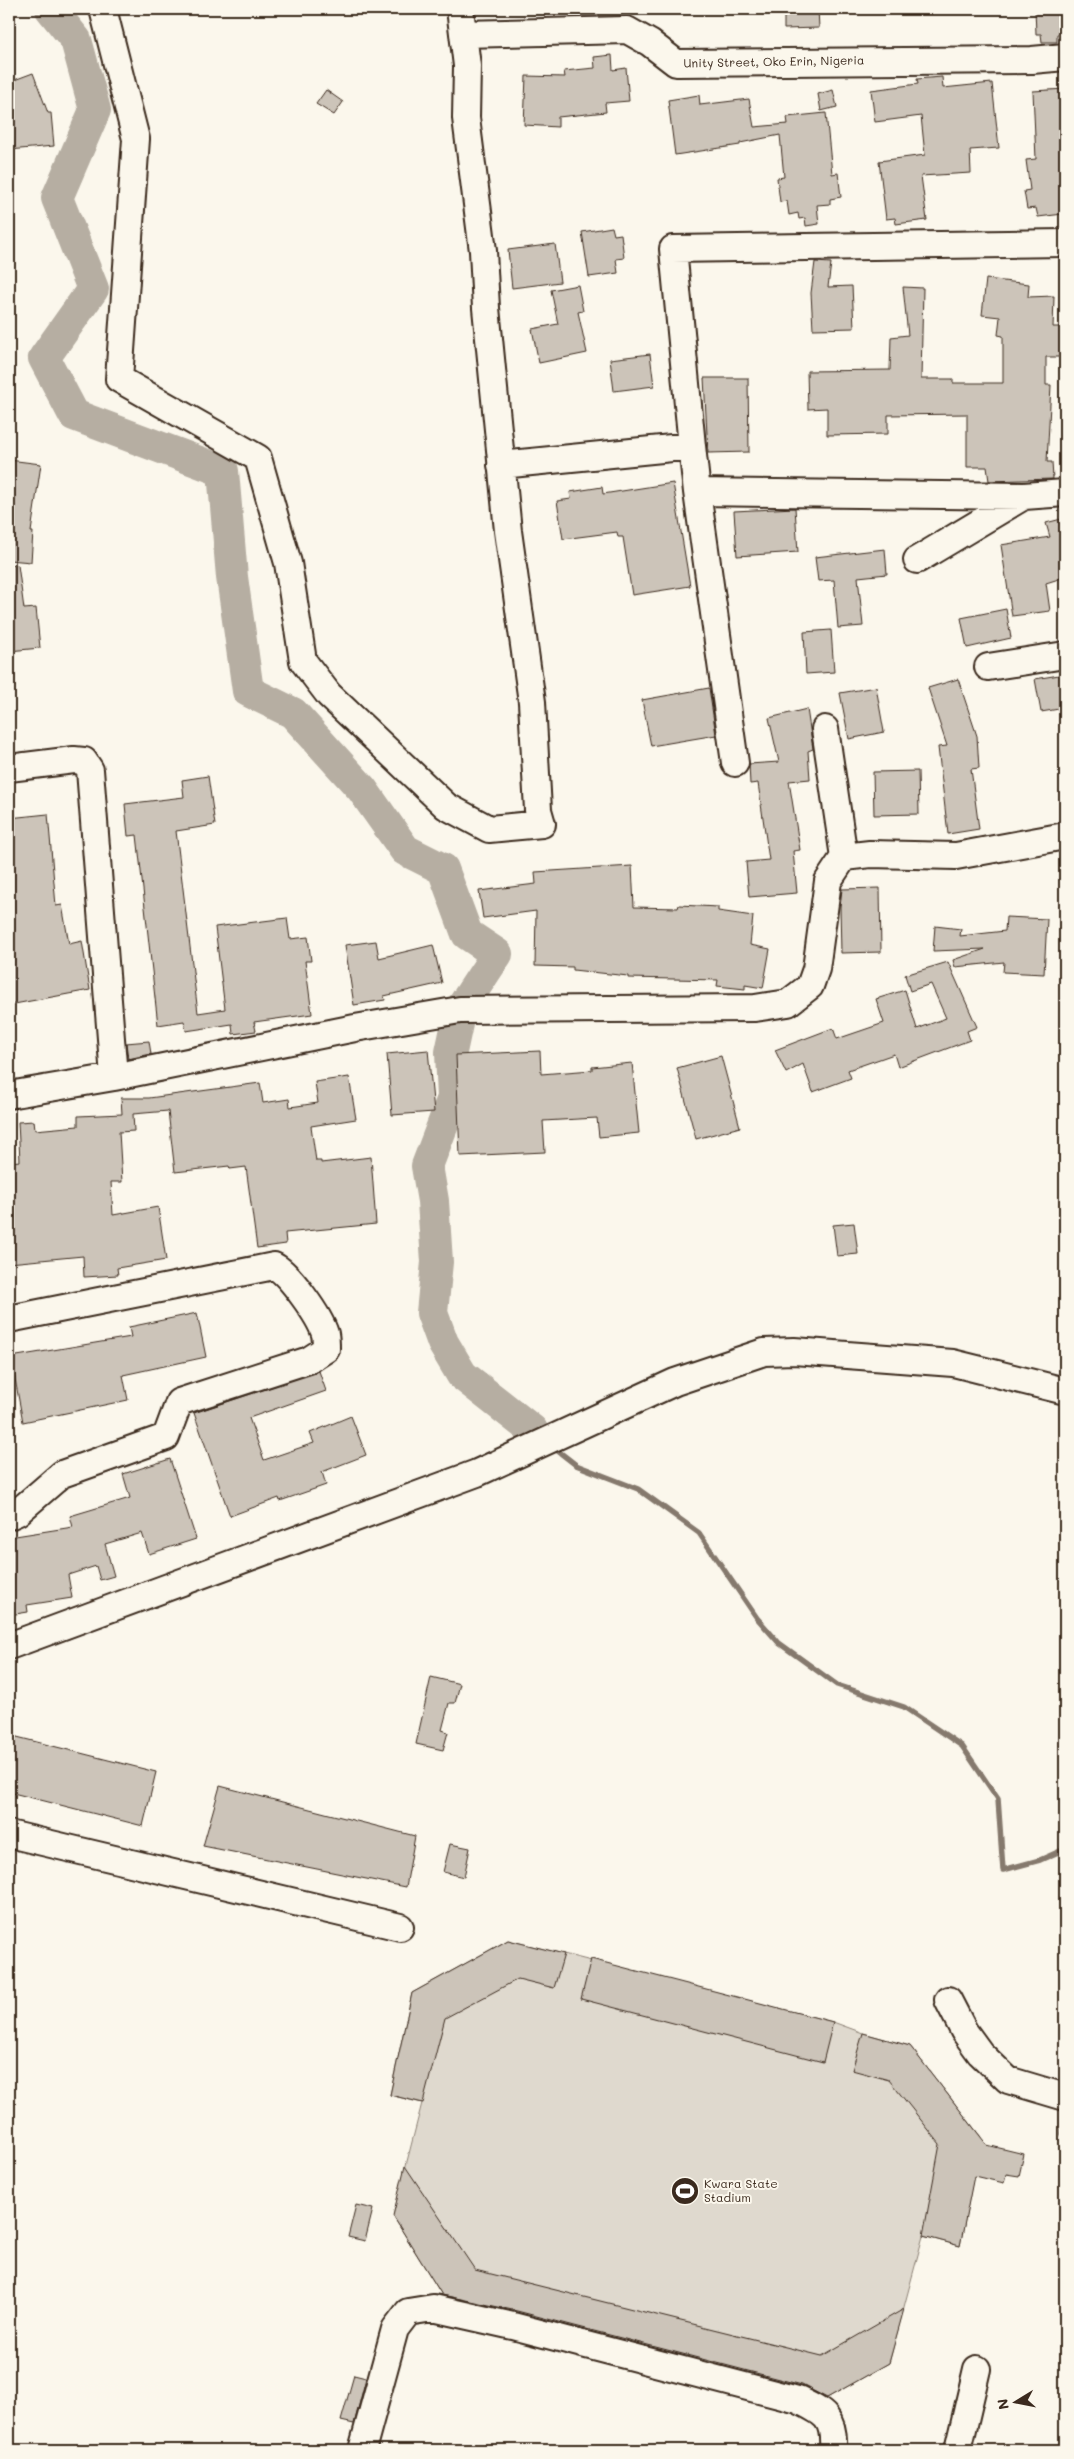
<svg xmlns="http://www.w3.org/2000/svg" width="1074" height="2459" viewBox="0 0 1074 2459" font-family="Mali,sans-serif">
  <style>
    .green { fill: #dfd9ce; stroke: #8d8276 }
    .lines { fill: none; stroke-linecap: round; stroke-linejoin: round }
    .stream { stroke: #85796d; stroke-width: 5.5 }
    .river { stroke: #b6aea2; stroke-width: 32 }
    .building { fill: #ccc4b9; stroke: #3b2a1e }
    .minor-casing { stroke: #3b2a1e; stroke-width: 30 }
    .minor { stroke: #fbf7ec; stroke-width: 26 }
    .labels { text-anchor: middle; stroke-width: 4; stroke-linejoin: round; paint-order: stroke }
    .street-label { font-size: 12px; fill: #3b2a1e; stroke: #fbf7ec }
    .poi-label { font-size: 12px; fill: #3b2a1e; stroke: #fbf7ec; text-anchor: start }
  </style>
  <rect width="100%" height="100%" fill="#fbf7ec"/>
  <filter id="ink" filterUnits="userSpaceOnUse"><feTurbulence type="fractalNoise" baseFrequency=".02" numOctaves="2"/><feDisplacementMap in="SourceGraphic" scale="10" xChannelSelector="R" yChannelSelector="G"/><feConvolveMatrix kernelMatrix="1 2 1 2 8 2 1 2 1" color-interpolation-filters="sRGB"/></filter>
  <g filter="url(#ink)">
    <path class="green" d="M508 1940 833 2022 863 2033 910 2046 981 2137 960 2246 923 2236 889 2363 827 2398 445 2300 393 2216 422 2103 390 2095 412 1993Z"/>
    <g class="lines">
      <path class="stream" d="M558 1451 576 1465 638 1489 699 1533 757 1618 779 1643 837 1685 904 1707 962 1746 998 1799 1003 1870 1040 1860 1065 1849
        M1064 2090 1065 2053
        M1064 2102 1063 2134 1065 2137"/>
      <path class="river" d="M51 9 76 40 95 110 57 198 93 289 44 358 74 415 223 471 232 577 248 691 293 713 362 789 405 850 443 869 467 934 497 954 460 1010 451 1052 453 1098 427 1166 433 1201 437 1262 432 1313 443 1343 462 1375 532 1430"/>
    </g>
    <path class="building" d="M784 9H818L819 28 784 29Z
      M1035 9H1065V34H1057V42H1042L1041 34H1036Z
      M612 55 613 70 626 68 629 101 605 103 606 112 558 117V127L524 125 526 76 565 77 564 71 595 68 594 57Z
      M33 73 48 113H51L54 146 9 150V82Z
      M942 77 943 88 992 83 999 148 970 150 971 173 921 176 927 220 896 224 895 218 886 219 879 161 925 155 921 116 875 122 871 90 918 84 917 79Z
      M1065 89V204H1061L1063 214 1038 217 1036 208 1027 209 1024 191 1030 190 1026 160 1036 159 1033 91Z
      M326 90 343 102 334 115 316 104Z
      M833 90 837 107 821 111 818 94Z
      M699 95 700 105 749 99 754 127 788 124 787 117 826 113 832 174 838 173 841 197 830 199V204L817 205 819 224 806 226 805 218 799 219 798 213 789 215 787 201 780 202 777 178 784 177 780 135 740 143V145L675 155 668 100Z
      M612 227 614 235 621 234 624 258 616 259 618 273 589 277 582 232Z
      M555 244 560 282 512 288 508 250Z
      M815 262 831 263 828 287 852 286 854 328 813 329 811 293Z
      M986 279 1029 284 1028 297 1054 296 1053 327H1065V357H1046V385H1051L1047 462H1052L1053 479 989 481 987 467H967V414L888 415V434L827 435V408L808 409 807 371 890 370 891 337 908 335 903 287 923 288 921 379H953V383H1003V336L998 335 1000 317 982 315Z
      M578 285 583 311 578 312 587 353 539 363 532 329 558 324 551 290Z
      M650 354 654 386 614 391 610 359Z
      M704 378H748L749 452 708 453Z
      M9 460 41 464 31 532H33L31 562 9 560Z
      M673 483 690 586 632 595 623 537H618L617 532 563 539 557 501 571 499 570 492 602 487 603 494Z
      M795 508 798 552 737 556 734 511Z
      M1065 518V577L1046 583 1050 611 1012 616 1001 545 1050 537 1046 523Z
      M885 549 887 574 858 577 863 626 838 628 834 580 818 581 815 557Z
      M18 565 24 609 36 608 40 648 9 651V566Z
      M1006 609 1011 638 967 648 961 618Z
      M831 630 834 672 806 674 804 632Z
      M1065 674V708L1041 712 1035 679Z
      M958 679 977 736 979 768 971 769 979 829 948 834 938 747 947 746 928 688Z
      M876 687 884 732 849 739 840 693Z
      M709 688 716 735 651 746 642 700Z
      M807 709 813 749 808 751 810 779 789 781 800 850 793 851 797 893 749 897 746 862 769 860 758 783 750 784 749 764 779 762 769 718Z
      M918 771 919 814 874 815 873 772Z
      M208 776 215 825 176 831 198 1013 225 1009 215 927 287 918 290 939 308 937 311 961H305L312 1014 254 1022 256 1031 233 1034 232 1024 186 1031 184 1021 158 1025 137 835 128 836 125 804 184 797 182 780Z
      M48 814 56 906 62 905 69 944 82 941 90 990 9 1005V914H11L9 818Z
      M632 866 634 907 678 908 679 905 718 907V911L753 916 750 945 770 949 763 988 745 985V989L717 986 718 980 628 978V976L573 970V967L535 966 536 911 483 918 479 891 536 884 535 872Z
      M880 888 881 952 841 953 840 907 842 889Z
      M1006 917 1047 919 1044 974 1003 972 1004 962 955 967 953 960 985 949 933 951 935 926 961 929 960 936 1005 931Z
      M376 941 379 958 433 945 442 983 384 996 385 1000 354 1005 345 945Z
      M948 962 977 1027 967 1031 970 1040 898 1067 894 1054 848 1070 851 1078 813 1092 803 1064 786 1073 775 1050 833 1028 837 1039 884 1023 876 999 905 990 917 1029 946 1018 931 984 910 991 905 975Z
      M149 1041 151 1054 128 1059 126 1043Z
      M428 1050 434 1112 392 1115 387 1054Z
      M540 1051 541 1074 592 1070V1067L632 1063 639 1133 599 1137 597 1118 543 1121 545 1152 460 1156 456 1055Z
      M721 1056 740 1127 696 1139 677 1068Z
      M349 1077 356 1119 311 1126 316 1161H321V1163L371 1157 376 1224 285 1233 286 1244 257 1248 246 1167 230 1169 229 1166 175 1172 168 1111 133 1114 134 1131 119 1132 122 1182H111L113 1215 158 1207 166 1260 117 1268 118 1275 84 1277 83 1256 9 1263V1162L20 1161 18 1122 34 1121 35 1130 78 1126V1116L122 1114 121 1098H149L260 1083 263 1103 289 1099 290 1107 318 1103 315 1082Z
      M854 1223 858 1254 837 1256 833 1225Z
      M197 1313 206 1357 123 1375 128 1400 23 1422 11 1357 131 1337 129 1327Z
      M319 1371 326 1391 249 1418 264 1460 314 1443 310 1433 351 1416 366 1455 322 1472 326 1485 280 1501 279 1498 230 1516 194 1413Z
      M170 1459 196 1539 149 1554 142 1533 105 1544 114 1576 100 1580 96 1566 68 1575 72 1598 27 1605 28 1612 9 1615V1537L73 1527 70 1516 130 1498 123 1474Z
      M431 1677 460 1684 455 1703H449L442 1730 448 1732 443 1750 416 1744Z
      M9 1735 156 1772 143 1826 9 1792Z
      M220 1786 415 1836 406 1887 203 1846Z
      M450 1844 470 1848 464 1877 443 1872Z
      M508 1940 564 1954 554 1988 518 1979 445 2018 423 2103 390 2095 412 1993Z
      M591 1959 833 2022 823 2062 581 1999Z
      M863 2033 910 2046 987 2145 1024 2154 1019 2176 1006 2174 1004 2183 974 2176 960 2246 923 2236 940 2144 889 2080 852 2070Z
      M405 2166 475 2270 822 2356 904 2309 889 2363 827 2398 802 2385 517 2311 442 2295 393 2216Z
      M356 2205 373 2209 365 2241 348 2237Z
      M354 2375 366 2378 354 2424 341 2421Z"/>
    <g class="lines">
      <defs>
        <path id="minor" d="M103 9 136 139 119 379 258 458 288 563 303 661 329 695 446 806 489 829 542 824 538 810 532 702 508 531 486 308 483 251 466 118 467 66 460 9
          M463 34 627 30 650 43 676 63 1032 60 1065 57
          M692 446 673 249 1065 243
          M501 465 692 446 697 492 1024 496
          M697 492 735 763
          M917 560 1024 496 1065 493
          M988 667 1065 655
          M825 729 844 857
          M9 768 74 760 84 761 90 770 114 1077
          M9 1095 114 1077 355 1028 460 1010 755 1008 788 1003 810 986 816 969 828 881 844 857 870 854 956 856 1065 836
          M9 1319 274 1266C289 1273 320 1317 325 1334 326 1339 326 1344 326 1349L309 1360 179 1402 166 1437 62 1474 18 1512 9 1516
          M9 1646 477 1473 675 1382 764 1352 794 1351 953 1363 1065 1391
          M9 1834 400 1927
          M948 2000 964 2031 980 2053 1008 2080 1065 2097
          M362 2450 395 2329 408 2312 433 2308 513 2326 798 2400C825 2413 835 2418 833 2450
          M958 2450 977 2369"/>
      </defs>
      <use href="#minor" class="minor-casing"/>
      <use href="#minor" class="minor"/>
    </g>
  </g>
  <defs>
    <symbol id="stadium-disc" viewBox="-11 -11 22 22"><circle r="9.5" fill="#3b2a1e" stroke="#fbf7ec"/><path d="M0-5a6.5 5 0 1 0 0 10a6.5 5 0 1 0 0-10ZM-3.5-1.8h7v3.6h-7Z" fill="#fff"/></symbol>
  </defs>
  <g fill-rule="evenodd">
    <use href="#stadium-disc" x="669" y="2175" width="32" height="32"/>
  </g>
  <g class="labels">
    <g class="street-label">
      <text transform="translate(774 62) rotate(-1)" y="4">Unity Street, Oko Erin, Nigeria</text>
    </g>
    <g class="poi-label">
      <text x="704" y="2188">Kwara State<tspan x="704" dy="14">Stadium</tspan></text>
    </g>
  </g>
  <rect width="1074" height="2459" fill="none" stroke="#fbf7ec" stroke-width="30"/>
  <rect x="15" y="15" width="1044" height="2429" fill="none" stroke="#3b2a1e" stroke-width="2" filter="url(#ink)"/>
  <g transform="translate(1016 2402) rotate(260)" stroke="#fbf7ec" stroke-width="4" paint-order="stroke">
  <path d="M0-4L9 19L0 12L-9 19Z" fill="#3b2a1e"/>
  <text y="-8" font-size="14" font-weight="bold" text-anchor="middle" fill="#3b2a1e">N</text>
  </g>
</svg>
